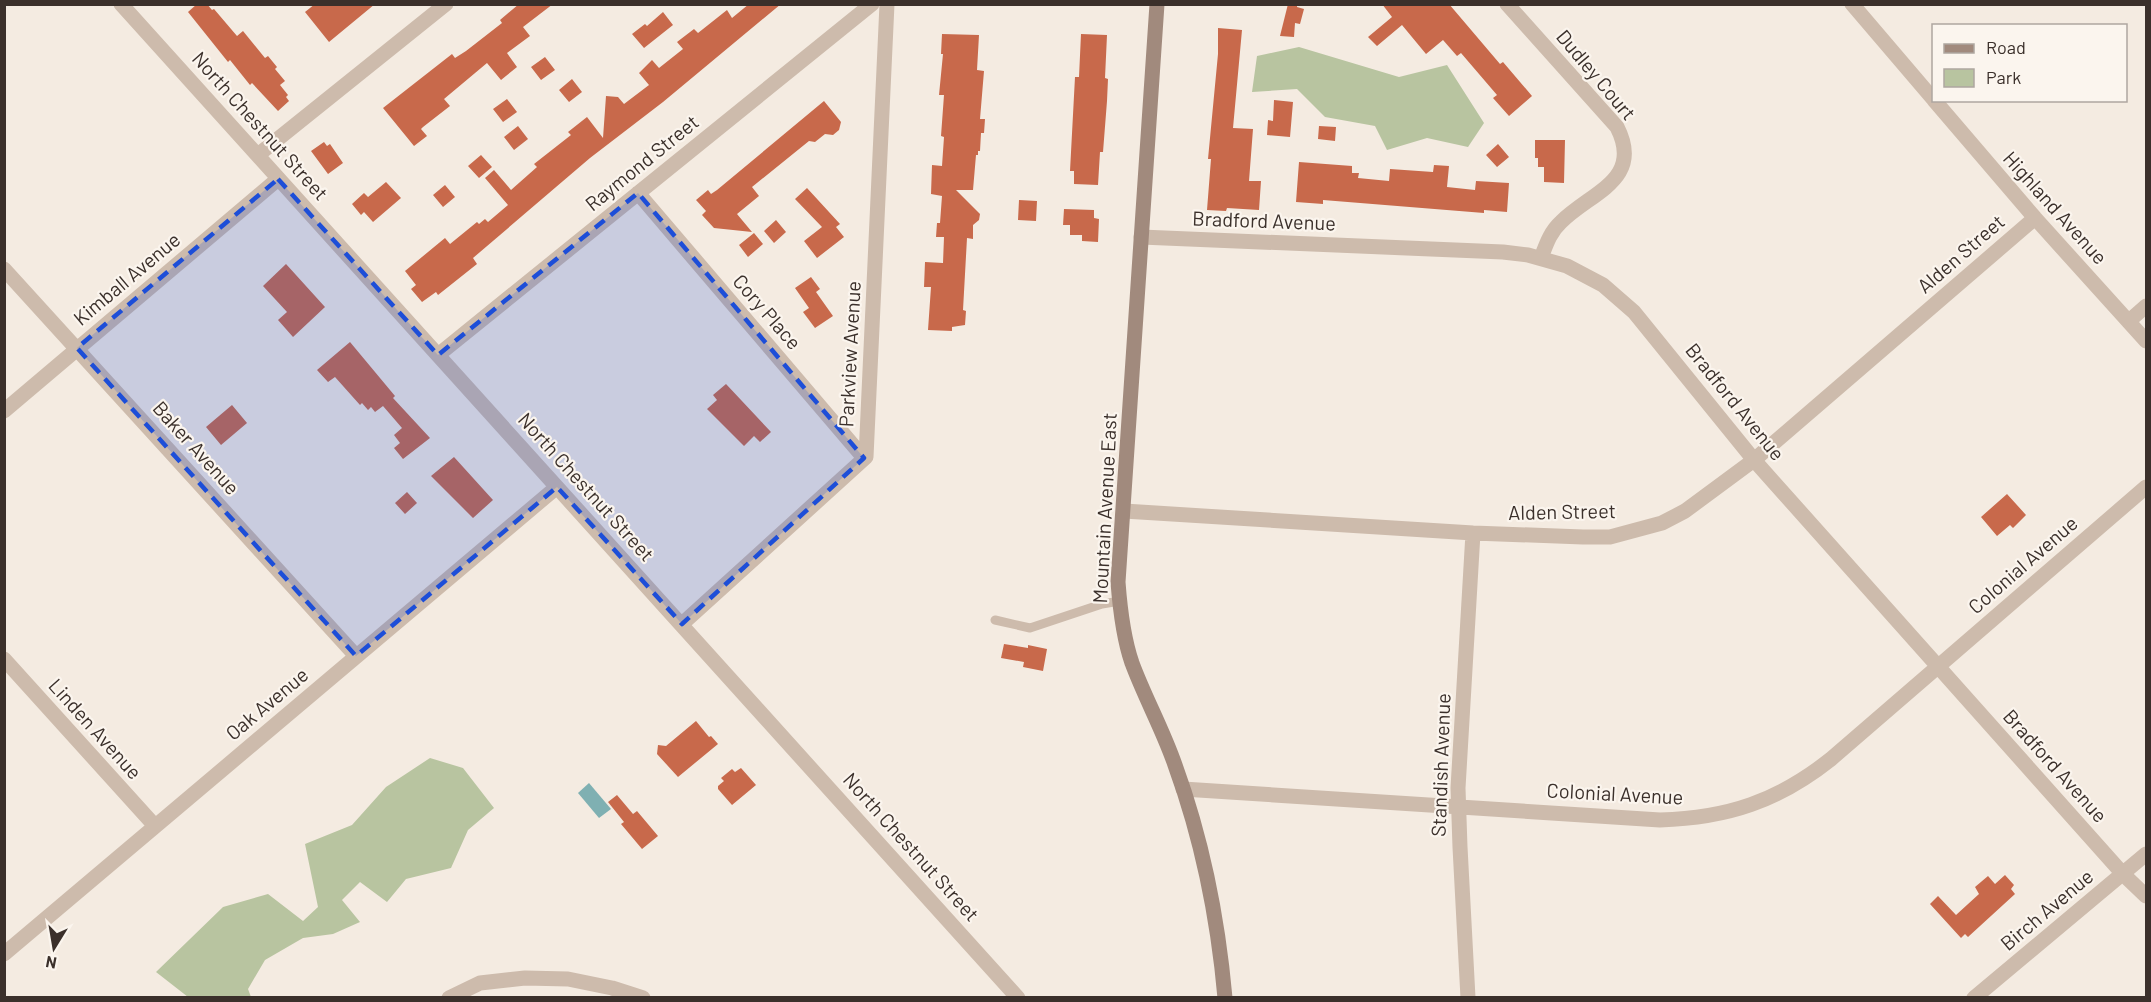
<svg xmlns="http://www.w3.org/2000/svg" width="2151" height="1002" viewBox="0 0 2151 1002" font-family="Barlow,sans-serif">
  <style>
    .green { fill: #b8c4a0 }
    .water { fill: #7fb0b2 }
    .building { fill: #c8694b }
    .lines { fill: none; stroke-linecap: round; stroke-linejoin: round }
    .lane { stroke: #cdbbac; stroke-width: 9 }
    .street { stroke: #cdbbac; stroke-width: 15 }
    .secondary { stroke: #a18a7d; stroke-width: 15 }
    .marked { fill: #1d4ed8; fill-opacity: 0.2; stroke: #1d4ed8; stroke-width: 4.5; stroke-dasharray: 12 8; stroke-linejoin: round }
    .labels { text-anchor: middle; stroke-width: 4.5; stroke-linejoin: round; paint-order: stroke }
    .street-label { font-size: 20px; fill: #3b302b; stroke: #fbf5ee }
  </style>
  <rect width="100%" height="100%" fill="#f4ebe1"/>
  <path class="green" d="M1299 47 1399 77 1447 65 1484 123 1468 147 1427 138 1387 150 1375 126 1325 117 1297 89 1252 92 1257 56Z
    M430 758 463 768 494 808 468 830 451 868 406 879 387 902 360 882 342 900 360 922 333 934 303 938 265 960 248 989 251 997H188L156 972 223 907 268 894 303 921 318 907 305 844 352 825 386 787Z"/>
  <path class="water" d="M589 783 611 809 599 818 578 793Z"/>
  <path class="building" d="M197 4H207L212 10 214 9 237 36 243 31 265 58 268 56 277 67 275 69 285 81 280 85 288 95 286 97 289 101 278 111 252 83 250 85 230 60 228 62 188 12Z
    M315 4H375L329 42 305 12Z
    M519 4H553L523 27 530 36 507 53 517 67 501 80 487 63 444 99 450 106 423 127 421 129 427 136 414 146 383 108 452 54 455 58 466 51 502 23 500 20Z
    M749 4H781L663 102 590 158 473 258 477 264 438 295 436 292 422 302 411 289 416 285 405 271 445 238 450 244 477 222 479 224 485 219 488 222 508 205 485 178 494 170 511 190 537 167 534 164 571 135 568 132 587 117 603 138 606 96 618 97 624 104 649 85 639 73 652 60 659 68 683 49 677 42 694 29 698 33 727 10 732 18Z
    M1288 4H1297V7L1304 9 1300 24 1295 23 1294 37 1280 36Z
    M1382 4H1449L1500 64 1503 62 1532 96 1509 116 1493 98 1497 95 1461 53 1457 56 1443 40 1426 54 1402 25 1377 46 1368 37 1392 17Z
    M663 12 673 25 644 48 632 34 645 24 647 26Z
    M1218 28 1242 30 1233 128 1253 129 1249 181H1261L1259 210 1227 208 1226 211 1207 210 1211 159H1208L1218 54Z
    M942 34 979 35 977 70 984 71 980 119H985L984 133H981L980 151H978V155H976L973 190H956L980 214 979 220 973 225V239L967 238 963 310 966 311 965 325 952 327V331L928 330 931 287H924L925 262 943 263 944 237H936L937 223H940L942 196 931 194 932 165 942 166 944 137 941 136 944 95H939L943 54H941Z
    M1081 34 1107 35 1105 78 1108 79 1107 101 1103 152H1100L1098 185 1074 184V171H1070L1075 77H1079Z
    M545 57 555 70 541 80 531 67Z
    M572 79 582 92 569 102 559 90Z
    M507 99 517 112 503 122 493 109Z
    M1274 100 1293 102 1290 137 1267 135 1268 120 1273 121Z
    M824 101 841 122 839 130 833 135 825 134 815 142 809 141 752 187 759 196 737 214 752 232 714 228 702 215 706 211 696 200 708 190 711 194 717 190Z
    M518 126 528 139 514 150 504 137Z
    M1319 126 1336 127 1335 141 1318 139Z
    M1535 140H1565L1564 183 1544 182V167H1538V158H1535Z
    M324 142 327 146 330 144 343 163 328 174 311 151Z
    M1498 144 1509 157 1497 167 1486 155Z
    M481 155 492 167 479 178 468 166Z
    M1299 162 1352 166V173H1359L1358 178 1389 181 1390 169 1433 172 1434 165 1449 166 1447 187 1475 190 1476 181 1509 183 1507 212 1484 210V213L1323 200V204L1296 202Z
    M386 182 401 198 373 222 364 212 361 215 352 204 364 193 368 197Z
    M445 185 455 197 443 207 433 195Z
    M807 188 840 224 836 227 844 237 817 258 804 241 822 227 795 199Z
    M1019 200 1037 201 1036 221 1018 220Z
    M1064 209 1094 210V218L1099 219 1098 242 1082 241V235H1070V225H1063Z
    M776 220 786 232 774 243 764 231Z
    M754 233 763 244 748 257 739 245Z
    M286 264 325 307 293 337 278 320 287 312 263 286Z
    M811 277 820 289 816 292 833 316 815 328 803 312 809 308 795 288Z
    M350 342 395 396 393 398 430 438 403 459 394 448 400 443 394 435 402 428 383 406 375 412 371 407 368 410 362 403 360 405 335 377 328 382 317 370Z
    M726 384 771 432 760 442 754 436 744 446 707 409 717 400 713 395Z
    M232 405 247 423 221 445 206 427Z
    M454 457 493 500 473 518 431 476Z
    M407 492 417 503 405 514 395 503Z
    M2007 494 2026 515 2013 528 2010 525 1997 536 1981 517Z
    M1004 644 1028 648V645L1047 649 1043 671 1023 667 1024 662 1001 658Z
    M696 721 709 737 711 736 718 744 678 777 657 754 658 745 666 746Z
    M741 768 756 785 732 805 718 789V786L724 781 721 778 732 769 735 772Z
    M617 795 633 814 637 811 658 836 642 849 621 824 624 822 608 802Z
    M2005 875 2014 885 2011 889 2015 894 1968 937 1965 934 1961 938 1930 904 1938 896 1956 915 1979 894 1975 887 1988 876 1995 884Z"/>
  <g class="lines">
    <path class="lane" d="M995 620 1030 628 1102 604 1120 601"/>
    <path class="street" d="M121 4 1018 998
      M1507 4 1617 127C1644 180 1591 192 1561 222 1550 232 1546 245 1541 258
      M1852 4 1934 100
      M1934 100 2035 218 2146 341
      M258 155 446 4
      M638 193 864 458
      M1141 237 1503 252 1528 255 1567 266 1603 285 1634 312 1754 460 2123 874 2146 896
      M4 269 356 656
      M2129 321 2146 306
      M438 355 872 4
      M4 411 278 179
      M1124 511 1473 533 1583 537H1610L1662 523 1685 511 1754 460 2035 218
      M682 624 866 457 887 4
      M4 659 155 826
      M1183 789 1660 820C1728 818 1778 801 1831 759L2146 487
      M4 954 557 487
      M449 998 480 983 525 978 568 979 612 988 643 998
      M1468 998 1460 847 1458 788 1473 533
      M1974 998 2146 854"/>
    <path class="secondary" d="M1157 4 1118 582C1120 609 1123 637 1132 663 1145 698 1163 730 1175 765 1202 839 1218 919 1225 998"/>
  </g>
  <path class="marked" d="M278 179 438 355 638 193 864 458 682 624 557 487 356 656 77 348Z"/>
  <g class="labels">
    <g class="street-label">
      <text transform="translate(1596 75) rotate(50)" y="7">Dudley Court</text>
      <text transform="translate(260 126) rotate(48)" y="7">North Chestnut Street</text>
      <text transform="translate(642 163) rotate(-39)" y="7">Raymond Street</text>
      <text transform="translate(2055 208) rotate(48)" y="7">Highland Avenue</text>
      <text transform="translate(1264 221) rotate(2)" y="7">Bradford Avenue</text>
      <text transform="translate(1961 254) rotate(-41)" y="7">Alden Street</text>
      <text transform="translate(127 279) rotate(-40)" y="7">Kimball Avenue</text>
      <text transform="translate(767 312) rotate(49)" y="7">Cory Place</text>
      <text transform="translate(850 354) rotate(-87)" y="7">Parkview Avenue</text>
      <text transform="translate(1735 402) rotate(51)" y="7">Bradford Avenue</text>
      <text transform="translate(196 448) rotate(48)" y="7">Baker Avenue</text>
      <text transform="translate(586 487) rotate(48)" y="7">North Chestnut Street</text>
      <text transform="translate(1105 508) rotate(-87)" y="7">Mountain Avenue East</text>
      <text transform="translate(1562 512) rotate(-1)" y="7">Alden Street</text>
      <text transform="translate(2023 565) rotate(-41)" y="7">Colonial Avenue</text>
      <text transform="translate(267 704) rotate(-40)" y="7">Oak Avenue</text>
      <text transform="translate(95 729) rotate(48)" y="7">Linden Avenue</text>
      <text transform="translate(1441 765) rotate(-88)" y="7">Standish Avenue</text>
      <text transform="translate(2055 766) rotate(48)" y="7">Bradford Avenue</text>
      <text transform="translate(1615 794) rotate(3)" y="7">Colonial Avenue</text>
      <text transform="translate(911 847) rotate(48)" y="7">North Chestnut Street</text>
      <text transform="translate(2047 910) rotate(-40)" y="7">Birch Avenue</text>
    </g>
  </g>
  <rect width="2151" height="1002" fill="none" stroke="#3b302b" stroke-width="12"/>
  <rect x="1932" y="24" width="195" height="78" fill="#fbf5ee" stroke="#aea6a0" stroke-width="1.5"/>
  <rect x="1944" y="44" width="30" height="9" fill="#a18a7d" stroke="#aea6a0" stroke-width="1.5"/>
  <text x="1986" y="54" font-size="18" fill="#3b302b">Road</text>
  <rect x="1944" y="69" width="30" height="18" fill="#b8c4a0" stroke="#aea6a0" stroke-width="1.5"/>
  <text x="1986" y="84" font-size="18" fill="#3b302b">Park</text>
  <g transform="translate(54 948) rotate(191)" stroke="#fbf5ee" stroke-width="4.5" paint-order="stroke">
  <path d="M0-4.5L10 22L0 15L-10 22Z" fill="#3b302b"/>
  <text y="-9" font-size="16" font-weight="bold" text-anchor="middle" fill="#3b302b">N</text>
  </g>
</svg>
